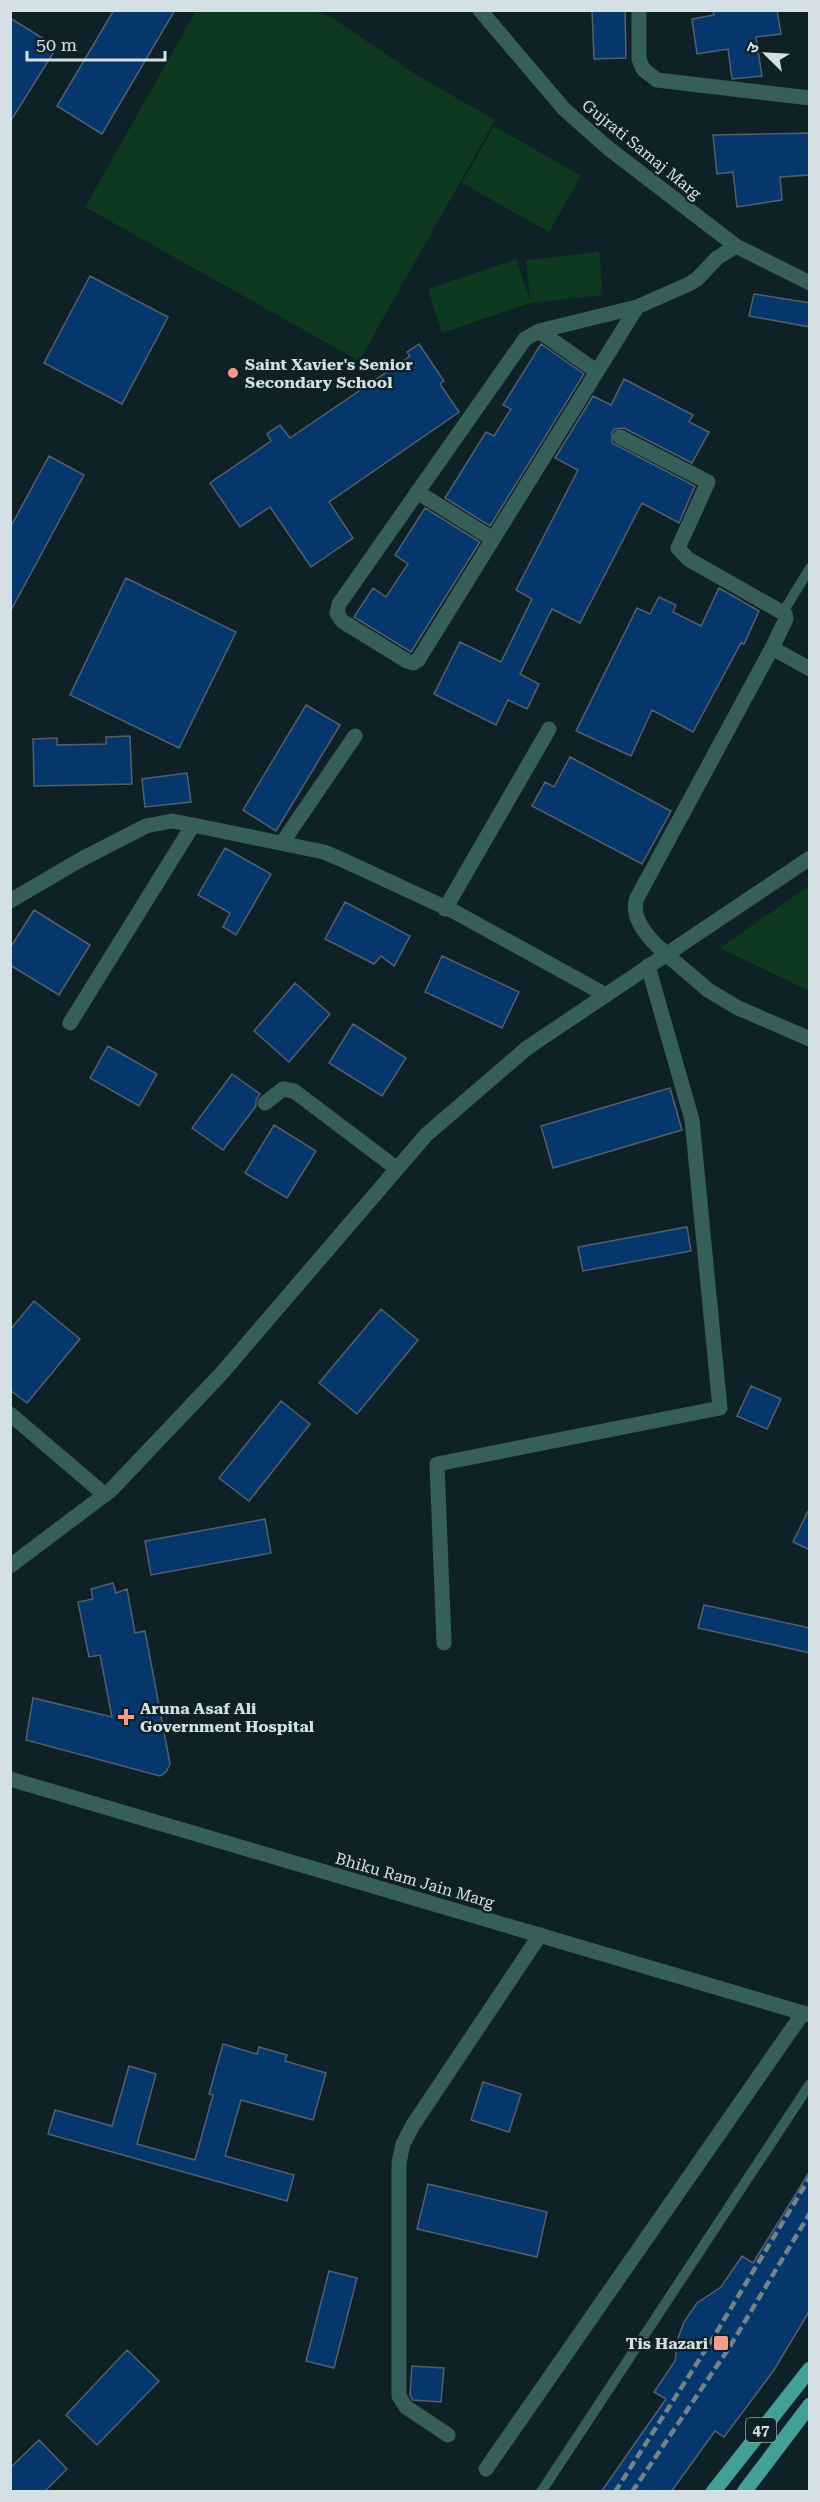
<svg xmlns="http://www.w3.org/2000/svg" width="820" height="2502" viewBox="0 0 820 2502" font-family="'Roboto Serif','Noto Sans Devanagari',serif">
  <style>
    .green { fill: #0d391e }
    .building { fill: #06376c; stroke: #545f6e; stroke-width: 1.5 }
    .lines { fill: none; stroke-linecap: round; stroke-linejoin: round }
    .service { stroke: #365f5a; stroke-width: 10 }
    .minor { stroke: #365f5a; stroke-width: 15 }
    .tertiary { stroke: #365f5a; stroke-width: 15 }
    .primary { stroke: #43a097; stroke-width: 15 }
    .rail { stroke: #738388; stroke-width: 4.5; stroke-dasharray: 9 4.5; stroke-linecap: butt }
    .poi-dot { fill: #f49d8c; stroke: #0e2127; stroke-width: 2 }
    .labels { text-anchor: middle; stroke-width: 5; stroke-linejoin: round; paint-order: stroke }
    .shield { fill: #0e2127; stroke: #99a7ab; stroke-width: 1.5 }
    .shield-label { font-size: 15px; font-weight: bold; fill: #d4e0e4 }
    .street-label { font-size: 16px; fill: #d4e0e4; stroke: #0e2127 }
    .poi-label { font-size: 16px; font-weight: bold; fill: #d4e0e4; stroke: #0e2127; text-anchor: start }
  </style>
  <rect width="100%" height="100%" fill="#0e2127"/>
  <path class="green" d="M196 11H316L334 19 418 76 495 120 359 361 85 207Z
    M494 126 581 176 549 232 462 183Z
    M599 252 603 295 530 303 442 333 428 289 516 259 530 300 526 260Z
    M809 886V991L720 948Z"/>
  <path class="building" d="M114 10H175L102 134 57 106Z
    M592 10H625L626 58 594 59Z
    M713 10H777L781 34 756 37 762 76 732 79 728 49 697 54 692 19 714 15Z
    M10 18 57 47 10 122Z
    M810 133V175L780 177 782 200 737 207 733 172 717 174 713 135Z
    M90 276 168 317 122 404 44 363Z
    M754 294 810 303V327L749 316Z
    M419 344 444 381 440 384 459 412 329 502 353 538 311 567 270 507 240 527 210 483 271 441 267 434 280 425 290 438 410 356 407 352Z
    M541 344 584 374 490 526 445 498 486 432 494 436 511 409 503 405Z
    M624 379 693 415 689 422 709 432 692 463 624 428 615 429 612 432V443L695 486 679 523 642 503 580 623 552 609 520 674 539 684 527 709 508 700 496 725 434 694 460 642 501 662 532 599 516 590 578 470 555 458 593 396 611 405Z
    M49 456 84 475 10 612V528Z
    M425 508 480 542 411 652 354 617 373 588 386 597 408 564 395 555Z
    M126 578 236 632 179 748 70 695Z
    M719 588 759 611 744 644 741 643 693 732 652 710 631 756 576 731 637 608 650 614 659 597 676 605 673 612 701 626Z
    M306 705 340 725 276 831 243 810Z
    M130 736 132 784 34 786 33 739 57 738V745L106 744V737Z
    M570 757 671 811 642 864 532 806 545 782 554 787Z
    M187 773 191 802 145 807 142 779Z
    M225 848 271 874 236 935 223 927 230 913 198 895Z
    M345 902 410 936 394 966 381 956 374 964 325 939Z
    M34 910 90 945 59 995 10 965V948Z
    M442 956 519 992 502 1028 425 992Z
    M295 983 330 1014 289 1062 254 1031Z
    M353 1024 406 1058 382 1096 329 1063Z
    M108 1046 157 1074 139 1106 90 1078Z
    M232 1074 260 1094 256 1100V1106L223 1150 192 1128Z
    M670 1088 682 1130 553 1168 541 1126Z
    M274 1125 316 1151 287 1198 245 1173Z
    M687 1227 691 1251 583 1271 578 1247Z
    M34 1301 80 1339 27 1403 10 1390V1330Z
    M381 1309 418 1340 357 1414 319 1383Z
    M751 1386 781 1399 767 1429 737 1416Z
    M281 1401 310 1424 249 1501 219 1478Z
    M810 1507V1550L793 1542Z
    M265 1519 271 1553 151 1575 145 1541Z
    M113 1583 116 1593 127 1589 135 1633 145 1631 170 1764 166 1772 160 1776 26 1740 33 1698 112 1717 100 1655 89 1657 78 1602 93 1599 91 1589Z
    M704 1605 810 1628V1653L698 1628Z
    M223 2044 257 2054 259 2047 287 2055 285 2061 326 2073 313 2120 241 2100 225 2156 294 2175 287 2201 48 2134 55 2110 112 2126 129 2066 156 2074 137 2144 195 2160 213 2095 209 2094Z
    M483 2082 521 2094 509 2132 471 2120Z
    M810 2171V2310L774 2370 724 2437 715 2431 671 2492H601L666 2399 654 2392 675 2361 678 2338 684 2322 697 2303 721 2287 742 2256 753 2263Z
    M428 2184 547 2212 537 2257 417 2229Z
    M329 2271 357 2278 334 2368 306 2361Z
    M127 2350 159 2381 97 2445 66 2415Z
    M412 2366 444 2368 441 2402 413 2400 410 2395Z
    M39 2440 67 2469 44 2492H10V2468Z"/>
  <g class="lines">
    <path class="service" d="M783 612 810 568
      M541 2492 810 2084"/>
    <path class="minor" d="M639 10V59L643 69 657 80 810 98
      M637 307 418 660 413 663 407 661 342 621 337 613 339 604 525 339 539 331 637 307 689 284 697 279 717 258 736 246
      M539 331 596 371
      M620 437 708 482 678 548 688 559 785 614 786 619 772 648
      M417 492 493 539
      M282 843 355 736
      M10 901 80 860 146 826 172 821 193 825 324 852 345 861 455 912 606 995
      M445 909 549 729
      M666 954C651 941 629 919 637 898L772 648 810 669
      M70 1023 193 825
      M265 1103 283 1089 294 1091 396 1168
      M10 1414 105 1495
      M444 1643 437 1464 720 1408 692 1120 648 966
      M448 2435 406 2407 399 2396V2163L403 2144 413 2125 540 1935
      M486 2469 803 2013"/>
    <path class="tertiary" d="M480 10 564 109 608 148 736 246 810 283
      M666 954 708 990 738 1008 810 1039
      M10 1566 111 1490 221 1374 426 1135 527 1048 810 858
      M10 1779 810 2015"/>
    <path class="primary" d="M713 2492 810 2369
      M744 2492 810 2405"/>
    <path class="rail" d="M615 2492 713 2338 810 2177
      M632 2492 729 2348 810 2213"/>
  </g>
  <g class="poi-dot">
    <circle cx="233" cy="373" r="6"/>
    <path d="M123 1708h6v6h6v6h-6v6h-6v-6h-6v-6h6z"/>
    <rect x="713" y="2335" width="16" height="16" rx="3"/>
  </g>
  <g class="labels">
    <rect class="shield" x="746" y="2418" width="30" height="24" rx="4.5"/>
    <g class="shield-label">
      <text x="761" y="2435">47</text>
    </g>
    <g class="street-label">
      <text transform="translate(642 149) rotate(39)" y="6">Gujrati Samaj Marg</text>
      <text transform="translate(415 1880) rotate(16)" y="6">Bhiku Ram Jain Marg</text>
    </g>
    <g class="poi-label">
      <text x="245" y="370">Saint Xavier's Senior<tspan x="245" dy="18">Secondary School</tspan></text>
      <text x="140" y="1714">Aruna Asaf Ali<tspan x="140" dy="18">Government Hospital</tspan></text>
      <text x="708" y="2349" text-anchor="end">Tis Hazari</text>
    </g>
  </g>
  <rect width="820" height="2502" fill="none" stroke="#d4e0e4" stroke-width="24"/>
  <g transform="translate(766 54) rotate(294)" stroke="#0e2127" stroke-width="4.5" paint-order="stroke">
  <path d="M0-4.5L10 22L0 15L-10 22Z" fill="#d4e0e4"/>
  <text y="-9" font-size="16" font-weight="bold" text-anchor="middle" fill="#d4e0e4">उ</text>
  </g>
  <path d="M27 51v9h138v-9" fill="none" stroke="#d4e0e4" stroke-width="3"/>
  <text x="36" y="51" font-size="18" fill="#d4e0e4" stroke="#0e2127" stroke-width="4.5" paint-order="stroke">50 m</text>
</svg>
